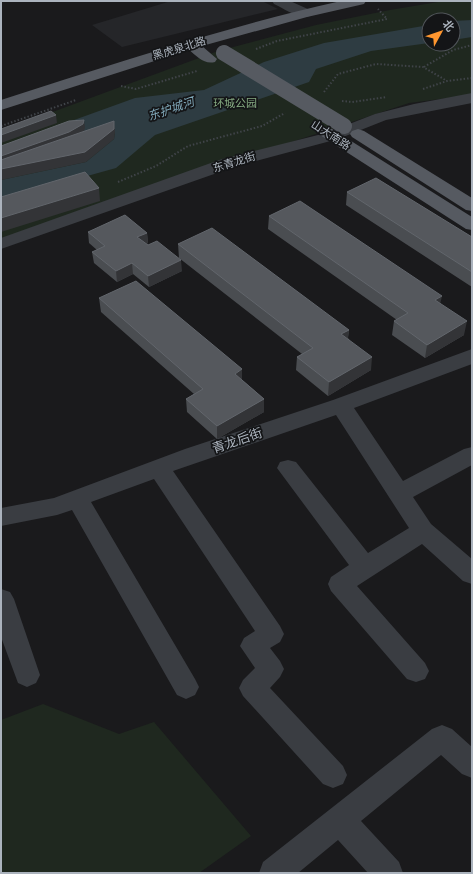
<svg xmlns="http://www.w3.org/2000/svg" width="473" height="874" viewBox="0 0 473 874" font-family="'Space Grotesk','Noto Sans SC',sans-serif">
  <style>
    .built { fill: #252629 }
    .green { fill: #1f281f; fill-rule: evenodd }
    .water { fill: #2e3c42 }
    .lines { fill: none; stroke-linecap: round; stroke-linejoin: round }
    .path { stroke: #404449; stroke-width: 2; stroke-dasharray: 1.5 2; stroke-linecap: butt }
    .minor { fill: #3a3d42; fill-rule: evenodd }
    .major { fill: #565a61; fill-rule: evenodd }
    .major-bridge { stroke: #565a61; stroke-width: 16 }
    .wall { fill: #4a4d51 }
    .shaded-wall { fill: #333437 }
    .building { fill: #55585d; stroke: #62666c }
    .labels { text-anchor: middle; stroke-width: 3.5; stroke-linejoin: round; paint-order: stroke }
    .far-street-label { font-size: 11px; fill: #abb3bd; stroke: #141517 }
    .far-park-label { font-size: 11px; fill: #85a981; stroke: #141517 }
    .far-water-label { font-size: 12px; font-style: italic; fill: #80a8b9; stroke: #141517 }
    .street-label { font-size: 13px; fill: #abb3bd; stroke: #141517 }
  </style>
  <rect width="100%" height="100%" fill="#1a1a1c"/>
  <path class="built" d="M171 1H262L278 9 122 47 92 25Z"/>
  <path class="green" d="M444 1H472V95L409 103 147 190 1 246V131L218 51 316 25 390 10ZM429 20H453V44H429Z
    M43 704 119 734 154 722 251 836 199 873H1V720Z"/>
  <path class="water" d="M472 20V37L453 40V21Z
    M429 25V43L371 51 316 69 309 82 155 135 116 168 1 200V180L86 162 114 139 115 132 1 164 63 124 135 98 204 90 264 62 324 43Z"/>
  <g class="lines">
    <path class="path" d="M256 49 277 41 387 19 378 9
      M424 67 453 50 472 45
      M121 86 136 89 197 71
      M423 89 447 81 472 78
      M324 92 338 74 376 64 423 67 447 81
      M342 101 352 102 387 97
      M1 126 76 100
      M118 182 156 166 188 146 262 126 285 113"/>
    <path class="minor" d="M272 1H290L310 10 312 13 310 16C298 19 285 9 274 4Z
      M472 93V103L386 120 338 139 234 167 1 249V238L222 159 326 133 375 114 414 104Z
      M472 349V364L354 408 403 481 464 449 472 447V465L413 497 431 524 472 559V584L463 581 422 544 357 586 425 663 429 671 425 679 416 682 407 679 331 591 328 584 331 577 349 565 277 468 280 462 288 460 296 462 368 553 409 528 336 415 173 471 280 626 284 634 280 642 270 648 280 661 284 669 280 677 270 688 343 766 347 775 343 784 333 788 323 784 243 696 239 688 243 680 255 668 240 646 244 638 255 631 154 479 91 502 195 679 199 687 195 695 186 699 177 695 72 510 57 515 1 526V508L54 498 185 449 333 400Z
      M1 589 10 592 14 599 40 675 36 683 27 687 18 683 1 637Z
      M442 725 452 729 472 747V778L462 774 441 755 361 821 399 862 403 873H368L338 840 298 873H259L263 862 432 729Z"/>
    <path class="major" d="M341 1H366L364 4 307 17 202 46 217 59 215 62C204 65 197 56 189 50L1 110V100C114 64 225 27 341 1Z
      M326 127 332 129 472 217V230L466 229 320 135 318 132 320 129Z
      M358 129 364 131 472 198V211L466 210 352 137 350 134 352 131Z"/>
    <path class="major-bridge" d="M224 53 344 126"/>
  </g>
  <path class="wall" d="M347 192 472 237V287L346 205Z
    M269 216 440 303 464 335 425 358 392 335 394 321 397 320 268 229Z
    M88 232 147 233 148 243 146 244 182 271 149 287 133 274 117 282 94 263 92 252 97 250 89 243Z
    M178 244 349 330 348 338 371 370 328 396 296 370 297 357 302 354 179 258Z
    M99 298 242 380 264 399V412L217 439 187 412 186 399 194 394 101 312Z"/>
  <path class="shaded-wall" d="M56 115 57 123 1 143V135Z
    M84 120 85 127 84 132 1 164V156Z
    M114 121 115 132 114 139 86 162 1 180V169Z
    M99 188 100 201 1 232V218Z
    M147 233 148 243 138 248 137 237Z
    M181 260 182 271 149 287 148 276Z
    M132 263 133 274 117 282 116 271Z
    M442 296 439 309 435 300Z
    M467 321 464 335 425 358 427 345Z
    M349 330 347 343 341 334Z
    M372 357 371 370 328 396 329 382Z
    M242 369V383L235 374Z
    M264 399V412L217 439V426Z"/>
  <path class="building" d="M51 111 56 115 1 135V129Z
    M84 120 83 124 69 132 1 156V146L69 121Z
    M114 121V129L85 152 1 169V160Z
    M85 172 99 188 1 218V197Z
    M376 178 472 237V272L347 192Z
    M300 201 442 296 435 300 467 321 427 345 394 321 408 313 269 216Z
    M125 215 147 233 137 237 148 245 157 241 181 260 148 276 132 263 116 271 92 252 105 246 88 232Z
    M212 228 349 330 341 334 372 357 329 382 297 357 313 348 178 244Z
    M136 281 242 369 235 374 264 399 217 426 186 399 203 389 99 298Z"/>
  <g class="labels">
    <g class="far-street-label">
      <text transform="translate(179 48) rotate(-17)" y="4">黑虎泉北路</text>
      <text transform="translate(331 135) rotate(33)" y="4">山大南路</text>
      <text transform="translate(234 162) rotate(-17)" y="4">东青龙街</text>
    </g>
    <g class="far-park-label">
      <text x="235" y="107">环城公园</text>
    </g>
    <g class="far-water-label">
      <text transform="translate(171 109) rotate(-19)" y="4">东护城河</text>
    </g>
    <g class="street-label">
      <text transform="translate(237 440) rotate(-19)" y="5">青龙后街</text>
    </g>
  </g>
  <rect width="473" height="874" fill="none" stroke="#abb3bd" stroke-width="4"/>
  <g transform="translate(441 32) rotate(50)"><circle r="19" fill="#141517" stroke="#505459"/>
  <path d="M0-3L7 15L0 10L-7 15Z" fill="#ff962f"/>
  <text y="-6" font-size="11" font-weight="bold" text-anchor="middle" fill="#abb3bd">北</text>
  </g>
</svg>
